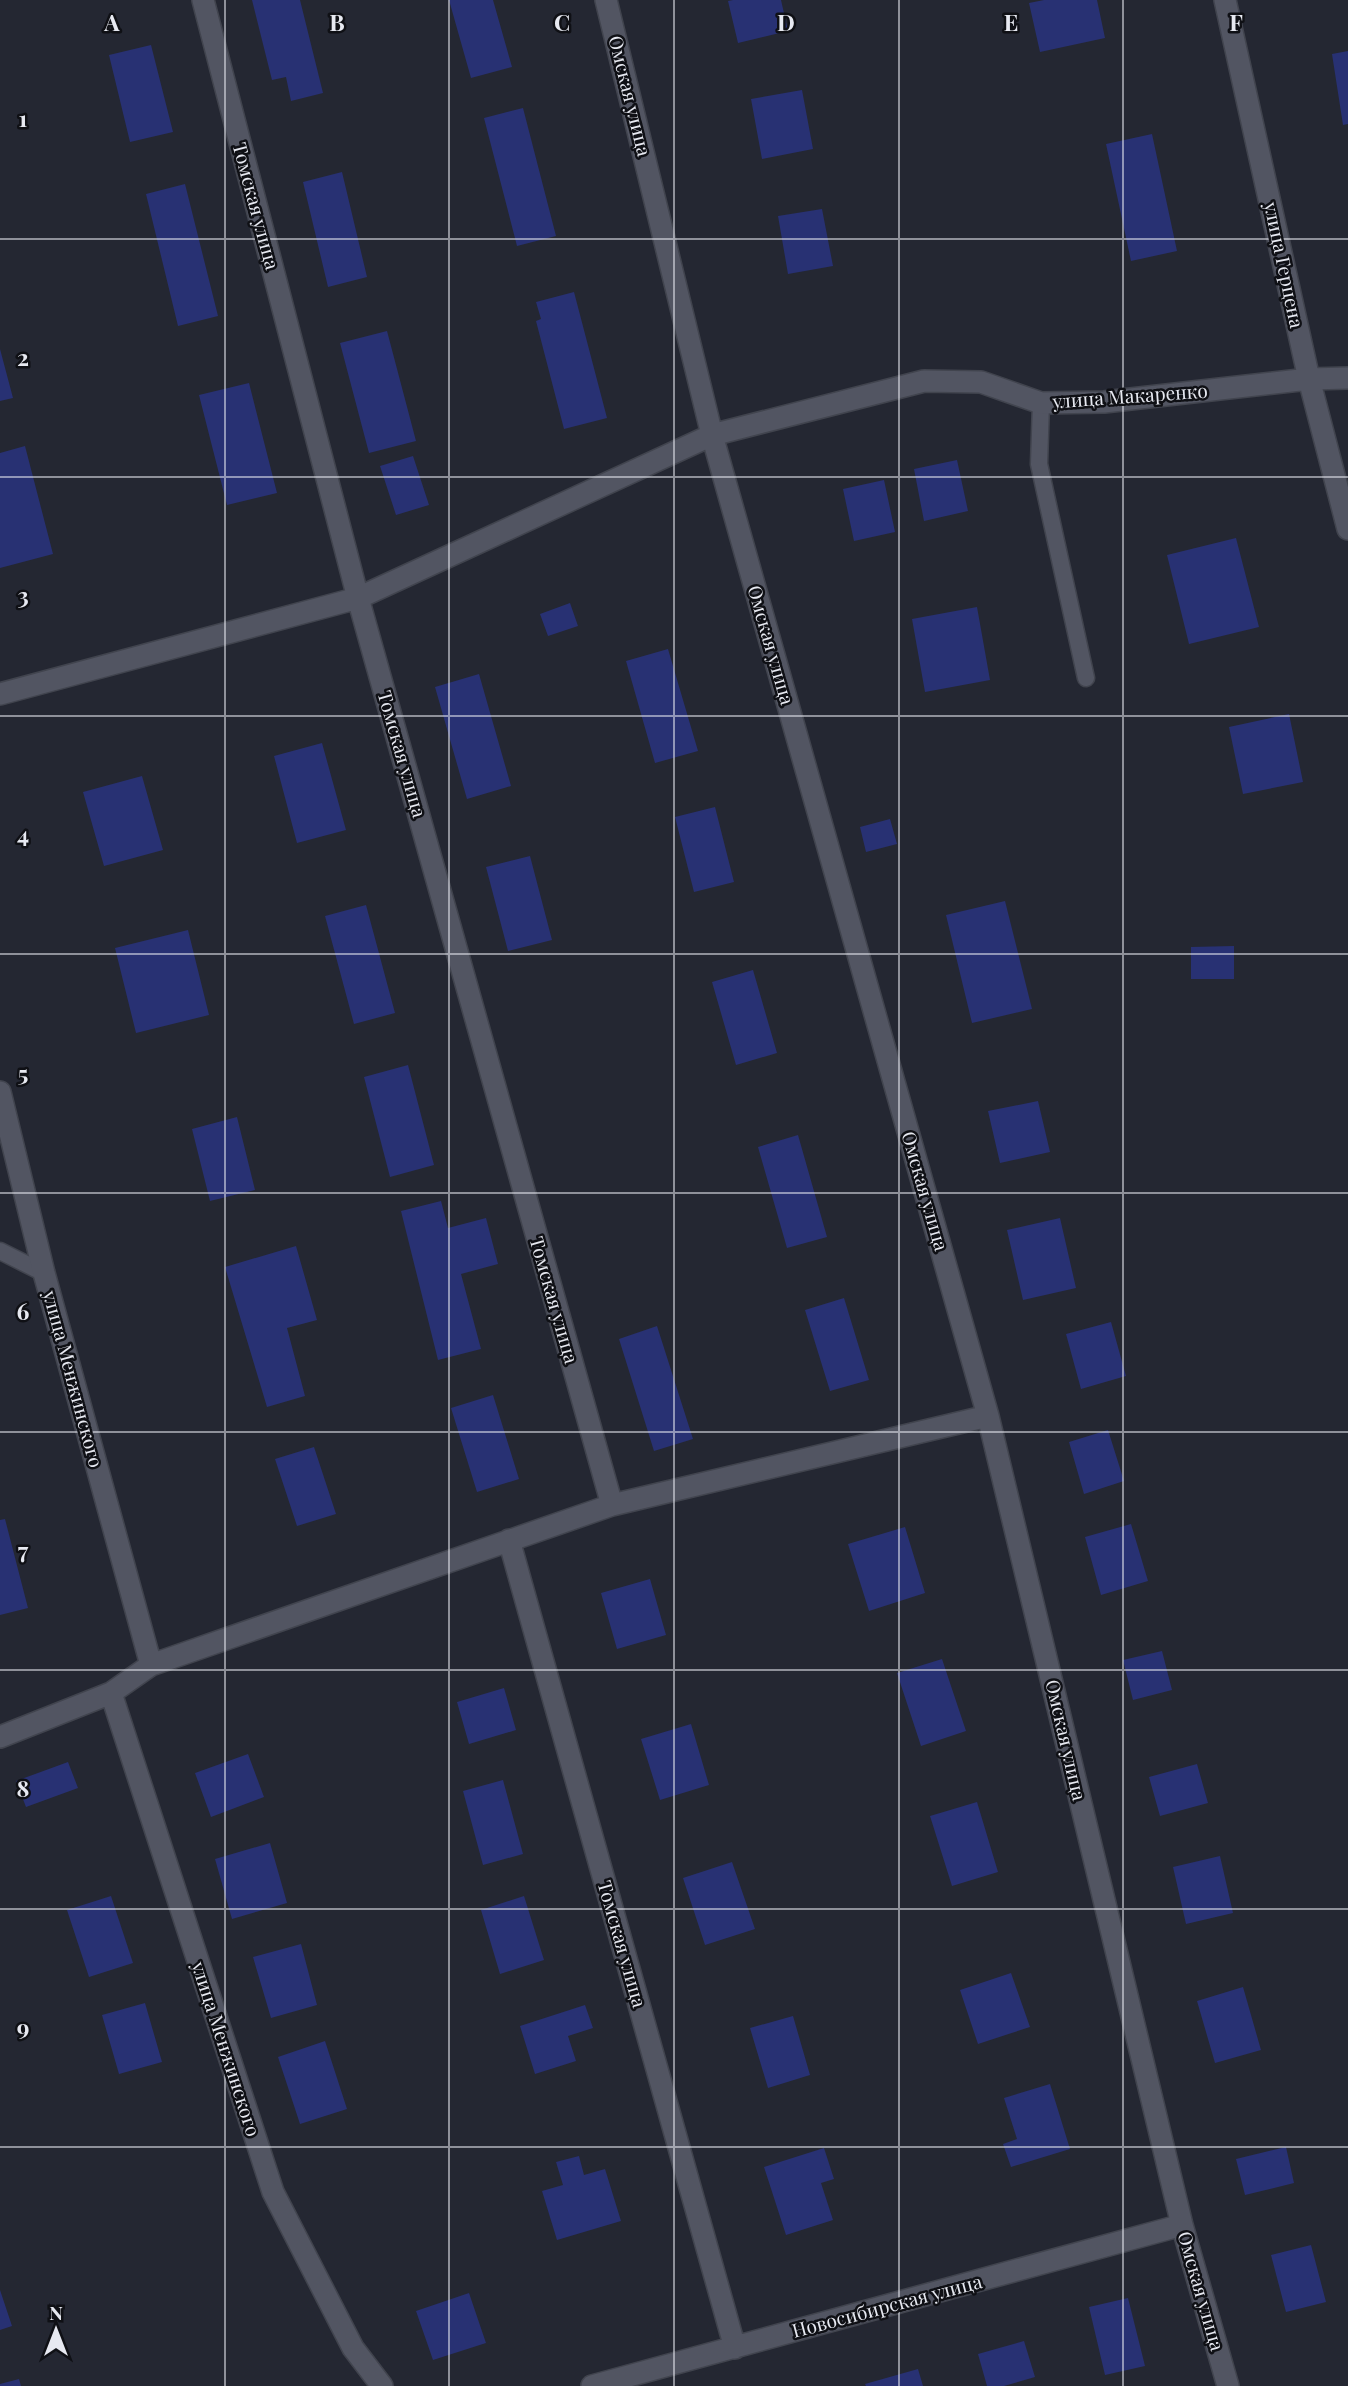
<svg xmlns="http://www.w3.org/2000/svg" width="1348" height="2386" viewBox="0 0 1348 2386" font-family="'Playfair Display',serif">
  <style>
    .building { fill: #283173 }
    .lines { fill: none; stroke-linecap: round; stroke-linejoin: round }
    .service-casing { stroke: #41444e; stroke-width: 19 }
    .minor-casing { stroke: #41444e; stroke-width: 24 }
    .service { stroke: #525562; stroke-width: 16 }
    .minor { stroke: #525562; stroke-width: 21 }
    .grid { fill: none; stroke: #e7e9f1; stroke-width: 2; stroke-opacity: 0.55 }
    .labels { text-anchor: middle; stroke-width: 5; stroke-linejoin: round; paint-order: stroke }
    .street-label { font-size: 19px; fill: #e7e9f1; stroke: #0f1015 }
    .grid-label { font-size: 23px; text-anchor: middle; font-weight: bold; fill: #e7e9f1; stroke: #0f1015; stroke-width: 5; stroke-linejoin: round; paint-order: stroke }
  </style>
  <rect width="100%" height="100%" fill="#242732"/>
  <path class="building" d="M252 0H300L323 93 291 101 286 77 272 80Z
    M449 0H493L512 67 471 78Z
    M733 0H781L788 31 738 43 728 1Z
    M1044 0H1097L1105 38 1040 52 1029 3Z
    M151 45 173 132 130 142 109 55Z
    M1348 51V124L1343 125 1332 54Z
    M802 90 813 149 762 159 751 99Z
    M523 108 556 236 517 246 484 118Z
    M1152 134 1177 251 1131 261 1106 144Z
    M342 172 367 277 328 287 303 182Z
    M185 184 218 316 178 326 146 194Z
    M822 209 833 266 788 274 778 216Z
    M574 292 607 418 564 429 536 321 541 319 536 302Z
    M387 331 416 441 369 453 340 343Z
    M0 349 13 398 0 401Z
    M249 383 277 493 227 505 199 395Z
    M25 446 53 554 0 568V453Z
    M413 456 429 505 396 515 380 466Z
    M957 460 968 511 924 521 914 469Z
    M884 480 895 532 854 541 843 489Z
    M1236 538 1259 627 1189 644 1167 555Z
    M570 603 578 626 548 636 540 614Z
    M977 607 990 680 925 692 912 619Z
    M668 649 698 751 655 763 626 661Z
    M479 674 511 786 467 799 435 687Z
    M1289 714 1303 782 1243 794 1229 727Z
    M322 743 346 830 297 843 274 756Z
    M142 776 163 850 104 866 83 792Z
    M715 807 734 882 694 892 675 817Z
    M890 819 897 844 866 852 860 827Z
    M530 856 552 940 508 951 486 867Z
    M1005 901 1032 1009 972 1023 946 915Z
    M366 905 395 1013 354 1024 325 916Z
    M188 930 209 1015 136 1033 115 948Z
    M1234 946V979H1191V947Z
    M753 970 777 1053 736 1065 712 982Z
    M408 1065 434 1165 390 1177 364 1077Z
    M1038 1101 1050 1152 1000 1163 988 1111Z
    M237 1117 255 1190 210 1201 192 1129Z
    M798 1135 827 1237 787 1248 758 1147Z
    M441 1201 448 1228 486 1218 498 1264 461 1274 481 1349 438 1360 401 1211Z
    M1060 1218 1076 1288 1023 1300 1007 1230Z
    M296 1246 317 1320 287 1328 305 1396 267 1407 225 1267Z
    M844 1298 869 1380 830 1391 805 1310Z
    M1111 1322 1126 1376 1081 1389 1066 1334Z
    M657 1326 693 1439 654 1451 619 1339Z
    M493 1395 519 1479 477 1492 451 1408Z
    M1108 1430 1124 1481 1084 1494 1069 1442Z
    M314 1447 336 1514 297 1526 275 1459Z
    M5 1519 28 1608 0 1615V1520Z
    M1131 1524 1148 1581 1101 1595 1085 1537Z
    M905 1527 925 1593 869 1611 848 1544Z
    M650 1579 666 1635 617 1649 601 1593Z
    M1162 1651 1172 1690 1133 1700 1123 1660Z
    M942 1659 966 1731 921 1746 897 1673Z
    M504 1688 516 1730 469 1744 457 1702Z
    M691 1724 709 1785 660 1800 641 1739Z
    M248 1754 264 1797 211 1817 195 1773Z
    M68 1762 78 1788 26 1807 16 1781Z
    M1197 1764 1208 1803 1160 1816 1149 1777Z
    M503 1780 523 1854 483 1865 463 1791Z
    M977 1802 998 1872 952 1886 930 1816Z
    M270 1843 287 1903 232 1919 215 1859Z
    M1220 1856 1233 1913 1186 1924 1173 1867Z
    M732 1862 755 1929 705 1945 683 1878Z
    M111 1896 133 1963 89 1977 67 1910Z
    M524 1896 544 1960 500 1974 481 1910Z
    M301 1944 317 2005 271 2018 253 1957Z
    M1011 1973 1030 2027 978 2044 960 1990Z
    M1243 1987 1261 2050 1215 2063 1197 2001Z
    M145 2003 162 2062 119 2074 102 2015Z
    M585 2005 593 2028 568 2036 576 2061 535 2074 520 2026Z
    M793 2016 810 2075 768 2088 750 2028Z
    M325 2041 347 2109 300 2124 278 2057Z
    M1050 2084 1070 2149 1011 2167 1003 2144 1017 2139 1004 2098Z
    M1286 2147 1294 2183 1245 2195 1236 2159Z
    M824 2148 834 2179 821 2183 833 2220 786 2235 764 2167Z
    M579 2156 584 2175 605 2169 621 2221 557 2240 542 2191 563 2185 556 2162Z
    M1311 2245 1326 2302 1286 2312 1271 2255Z
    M0 2290 12 2326 0 2330Z
    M469 2293 486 2343 433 2360 416 2311Z
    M1128 2298 1145 2366 1105 2375 1089 2307Z
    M1024 2341 1035 2377 1004 2386H987L978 2354Z
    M918 2369 923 2386H866L865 2384Z
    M19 2379 21 2386H0V2384Z"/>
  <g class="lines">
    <defs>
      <path id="service" d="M1041 403 1039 464 1086 678
        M0 1251 44 1273"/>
      <path id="minor" d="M203 0 358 598 612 1505
        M606 0 712 435 988 1416 1182 2225 1228 2386
        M1225 0 1309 379 1348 529
        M0 694 358 598 712 435 924 381 981 382 1041 403 1104 402 1309 379 1348 378
        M0 1092 44 1273 151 1665
        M509 1540 735 2348
        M111 1693 273 2192 353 2348 382 2386
        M0 1737 111 1693 151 1665 612 1505 988 1416
        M592 2386 1182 2225"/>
    </defs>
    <use href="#service" class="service-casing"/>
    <use href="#minor" class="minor-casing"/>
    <use href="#service" class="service"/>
    <use href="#minor" class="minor"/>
  </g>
  <path class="grid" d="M225 0V2386M449 0V2386M674 0V2386M899 0V2386M1123 0V2386M0 239H1348M0 477H1348M0 716H1348M0 954H1348M0 1193H1348M0 1432H1348M0 1670H1348M0 1909H1348M0 2147H1348"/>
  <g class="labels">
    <g class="street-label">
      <text transform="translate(630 96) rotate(76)" y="7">Омская улица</text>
      <text transform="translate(256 206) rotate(75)" y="7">Томская улица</text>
      <text transform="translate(1284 265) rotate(78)" y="7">улица Герцена</text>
      <text transform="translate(1130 396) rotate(-4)" y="7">улица Макаренко</text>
      <text transform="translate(771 645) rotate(74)" y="7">Омская улица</text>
      <text transform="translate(402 754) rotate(74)" y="7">Томская улица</text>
      <text transform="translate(925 1191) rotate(74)" y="7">Омская улица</text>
      <text transform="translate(554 1300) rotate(74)" y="7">Томская улица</text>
      <text transform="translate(73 1379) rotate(75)" y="7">улица Менжинского</text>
      <text transform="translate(1066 1740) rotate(77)" y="7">Омская улица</text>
      <text transform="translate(622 1944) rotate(74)" y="7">Томская улица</text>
      <text transform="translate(226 2049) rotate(72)" y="7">улица Менжинского</text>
      <text transform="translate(1201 2291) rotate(74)" y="7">Омская улица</text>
      <text transform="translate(887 2306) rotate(-15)" y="7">Новосибирская улица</text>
    </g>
  </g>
  <g class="grid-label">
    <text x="112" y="31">A</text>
    <text x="337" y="31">B</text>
    <text x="562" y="31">C</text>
    <text x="786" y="31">D</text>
    <text x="1011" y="31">E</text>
    <text x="1236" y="31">F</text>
    <text x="23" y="127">1</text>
    <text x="23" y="366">2</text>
    <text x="23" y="604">3</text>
    <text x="23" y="843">4</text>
    <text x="23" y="1082">5</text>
    <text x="23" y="1320">6</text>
    <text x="23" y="1559">7</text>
    <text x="23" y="1797">8</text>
    <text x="23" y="2036">9</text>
  </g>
  <g transform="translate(56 2330)" stroke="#0f1015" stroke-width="5" paint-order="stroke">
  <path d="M0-5L12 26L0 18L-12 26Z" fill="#e7e9f1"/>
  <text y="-10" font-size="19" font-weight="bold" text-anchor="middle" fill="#e7e9f1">N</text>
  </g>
</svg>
